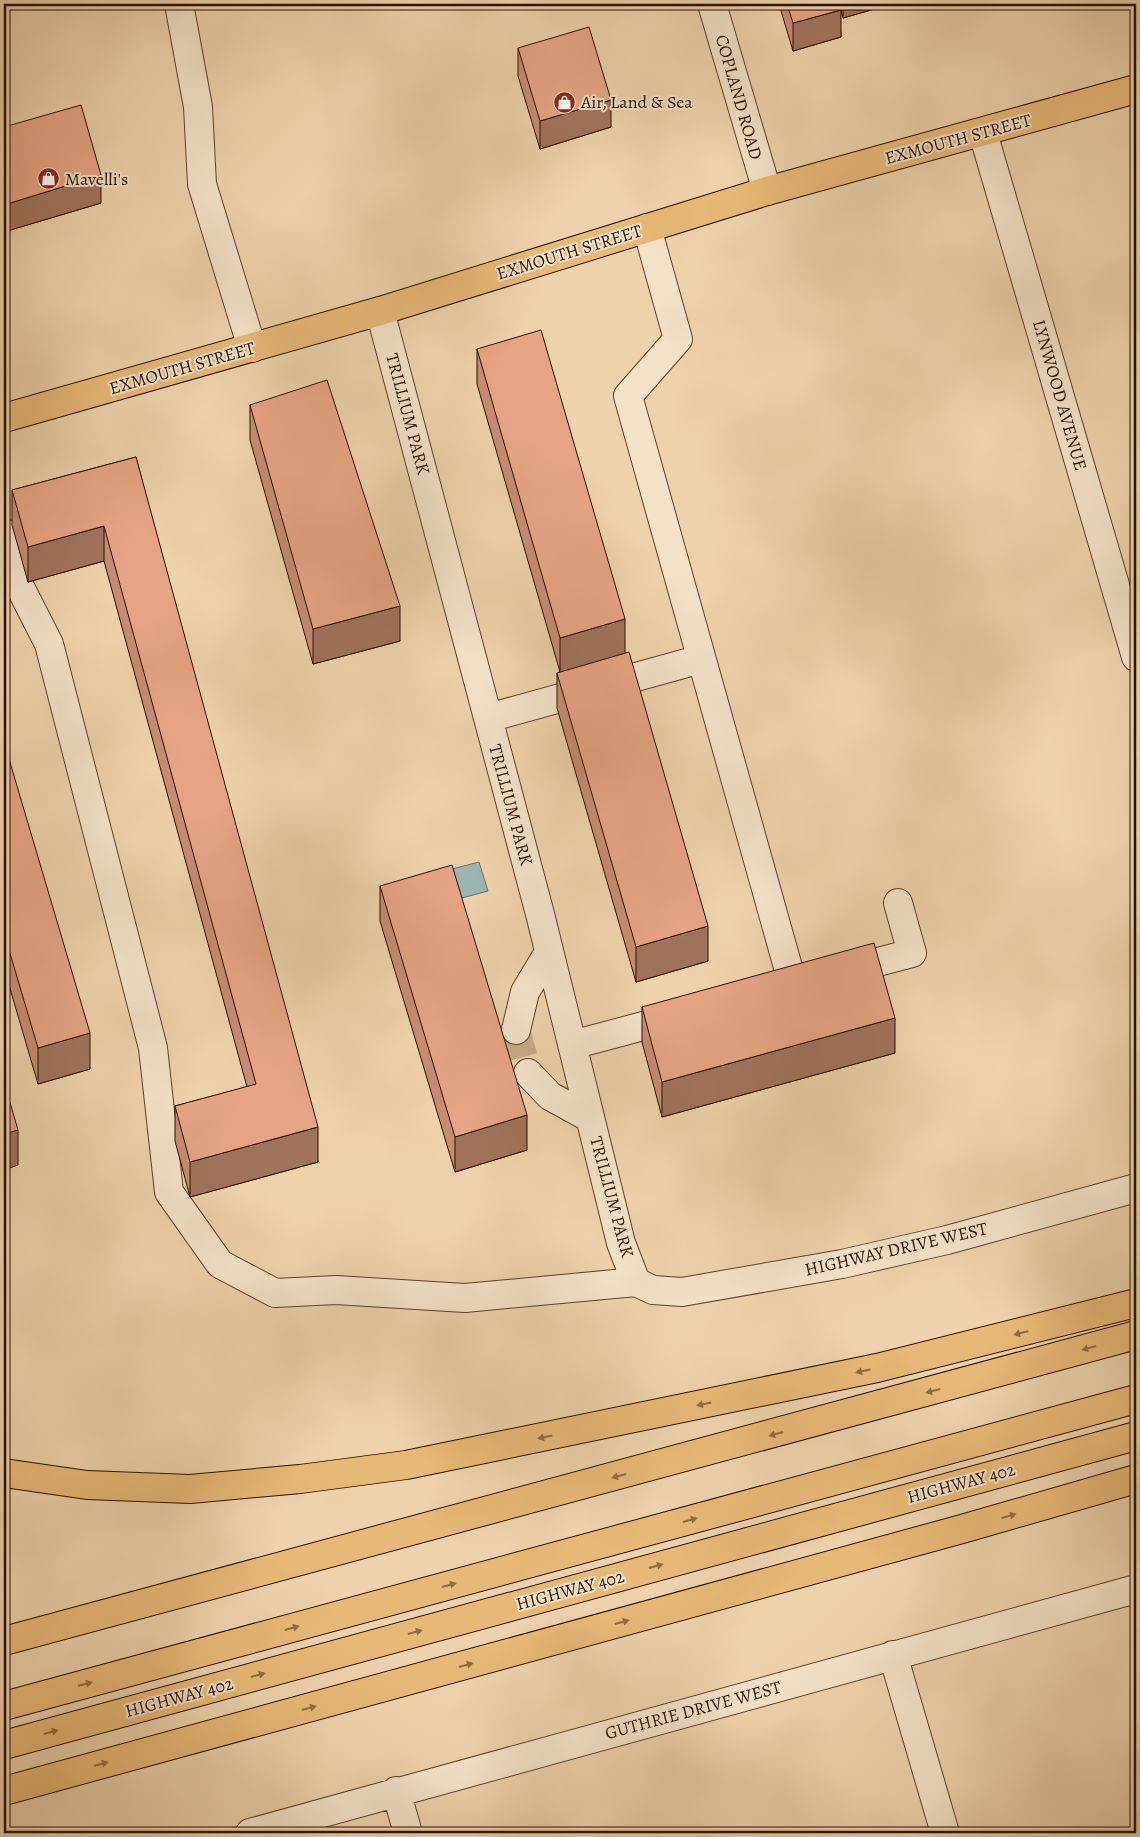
<svg xmlns="http://www.w3.org/2000/svg" width="1140" height="1837" viewBox="0 0 1140 1837" font-family="Alegreya,serif">
  <style>
    .water { fill: #9bb6b2; stroke: #6d736b }
    .lines { fill: none; stroke-linecap: round; stroke-linejoin: round }
    .minor-tunnel { stroke: #c7ab89; stroke-width: 28; stroke-dasharray: 28 14; stroke-linecap: butt }
    .minor-casing { stroke: #5a402b; stroke-width: 30 }
    .major-casing { stroke: #290f00; stroke-width: 30 }
    .highway-casing { stroke: #290f00; stroke-width: 30 }
    .minor { stroke: #f4e2c8; stroke-width: 28 }
    .major { stroke: #e7b976; stroke-width: 28 }
    .highway { stroke: #e7b976; stroke-width: 28 }
    .wall { fill: #c68d72; stroke: #290f00 }
    .shaded-wall { fill: #a1735c; stroke: #290f00 }
    .building { fill: #e6a484; stroke: #290f00 }
    .oneway { fill: #926c41 }
    .labels { text-anchor: middle; stroke-width: 4; stroke-linejoin: round; paint-order: stroke }
    .street-label { font-size: 18px; fill: #290f00; stroke: #f4e2c8 }
    .poi-label { font-size: 18px; fill: #290f00; stroke: #f4e2c8; text-anchor: start }
  </style>
  <rect width="100%" height="100%" fill="#eed2ab"/>
  <filter id="stains"><feTurbulence type="fractalNoise" baseFrequency=".004" numOctaves="4"/><feColorMatrix values="0 0 0 0 .2 0 0 0 0 .09 0 0 0 0 .02 0 0 0 .5 -.17"/></filter>
  <radialGradient id="worn" r=".72"><stop offset=".6" stop-color="#630" stop-opacity="0"/><stop offset="1" stop-color="#630" stop-opacity=".3"/></radialGradient>
  <path class="water" d="M479 862 488 891 421 909 414 879Z"/>
  <g class="lines">
    <path class="minor-tunnel" d="M516 1030 528 1073"/>
    <defs>
      <path id="minor" d="M179 4 198 107 202 184 252 348
        M712 4 767 191
        M983 133 1136 657
        M647 228 678 339 628 396 793 985
        M380 311 540 914 621 1243 636 1282 653 1290 682 1292 842 1264 947 1240 1136 1188
        M4 533 19 585 49 644 153 1048 169 1192 220 1264 275 1293 336 1290 465 1298 636 1282
        M488 718 701 659
        M844 971 912 953 898 903
        M516 1030 525 992 549 952
        M572 1045 677 1017
        M528 1073 550 1096 590 1118
        M893 1655 945 1833
        M396 1791 408 1833
        M250 1833 1136 1589"/>
      <path id="major" d="M4 418 380 311 767 191 1136 89"/>
      <path id="highway" d="M4 1473 87 1485 190 1489 300 1479 406 1465 877 1368 1136 1303
        M4 1641 1136 1335
        M4 1706 1136 1399
        M4 1745 1136 1436
        M4 1791 962 1529 1136 1479"/>
    </defs>
    <use href="#minor" class="minor-casing"/>
    <use href="#major" class="major-casing"/>
    <use href="#highway" class="highway-casing"/>
    <use href="#minor" class="minor"/>
    <use href="#major" class="major"/>
    <use href="#highway" class="highway"/>
  </g>
  <path class="wall" d="M779 4H839L841 37 793 51Z
    M839 4H892L843 18Z
    M518 48 611 127 540 149 518 76Z
    M4 127 101 203 7 231 4 221Z
    M477 349 625 654 708 961 636 982 557 708V673L560 672 477 384Z
    M250 405 400 641 313 664 250 440Z
    M136 457 318 1162 190 1197 175 1141V1106L247 1087 104 561 28 582 12 525V490Z
    M4 742 90 1069 38 1084 4 968Z
    M380 886 527 1150 455 1172 380 921Z
    M642 1007 895 1053 662 1117 642 1042Z"/>
  <path class="shaded-wall" d="M843 4H892L843 18Z
    M841 10V37L793 51V23Z
    M611 100V127L540 149V121Z
    M101 175V203L7 231V204Z
    M104 526V561L28 582V547Z
    M400 606V641L313 664V629Z
    M625 619V654L560 673V638Z
    M708 926V961L636 982V947Z
    M895 1018V1053L662 1117V1082Z
    M90 1033V1069L38 1084V1048Z
    M527 1115V1150L455 1172V1137Z
    M318 1127V1162L190 1197V1162Z
    M18 1130V1165L4 1170V1134Z"/>
  <path class="building" d="M787 4H839L841 10 793 23Z
    M589 27 611 100 540 121 518 48Z
    M81 105 101 175 7 204 4 194V127Z
    M541 330 625 619 560 638 477 349Z
    M327 380 400 606 313 629 250 405Z
    M136 457 318 1127 190 1162 175 1106 256 1084 104 526 28 547 12 490Z
    M629 652 708 926 636 947 557 673Z
    M4 742 90 1033 38 1048 4 933Z
    M452 865 527 1115 455 1137 380 886Z
    M874 943 895 1018 662 1082 642 1007Z
    M4 1082 18 1130 4 1134Z"/>
  <defs><path id="oneway-solid" d="M-6-.8H1V-3.2L6.5 0L1 3.2V.8H-6Z" transform="scale(1.25)"/></defs>
  <g class="oneway">
    <use href="#oneway-solid" transform="translate(1021 1333) rotate(166)"/>
    <use href="#oneway-solid" transform="translate(1089 1348) rotate(165)"/>
    <use href="#oneway-solid" transform="translate(863 1371) rotate(168)"/>
    <use href="#oneway-solid" transform="translate(933 1391) rotate(165)"/>
    <use href="#oneway-solid" transform="translate(704 1404) rotate(168)"/>
    <use href="#oneway-solid" transform="translate(776 1434) rotate(165)"/>
    <use href="#oneway-solid" transform="translate(545 1437) rotate(168)"/>
    <use href="#oneway-solid" transform="translate(619 1476) rotate(165)"/>
    <use href="#oneway-solid" transform="translate(1009 1516) rotate(-16)"/>
    <use href="#oneway-solid" transform="translate(690 1520) rotate(-15)"/>
    <use href="#oneway-solid" transform="translate(656 1566) rotate(-15)"/>
    <use href="#oneway-solid" transform="translate(449 1585) rotate(-15)"/>
    <use href="#oneway-solid" transform="translate(622 1622) rotate(-15)"/>
    <use href="#oneway-solid" transform="translate(292 1628) rotate(-15)"/>
    <use href="#oneway-solid" transform="translate(415 1632) rotate(-15)"/>
    <use href="#oneway-solid" transform="translate(466 1665) rotate(-15)"/>
    <use href="#oneway-solid" transform="translate(258 1675) rotate(-15)"/>
    <use href="#oneway-solid" transform="translate(85 1684) rotate(-15)"/>
    <use href="#oneway-solid" transform="translate(309 1708) rotate(-15)"/>
    <use href="#oneway-solid" transform="translate(51 1732) rotate(-15)"/>
    <use href="#oneway-solid" transform="translate(101 1764) rotate(-15)"/>
  </g>
  <defs>
    <symbol id="shop-disc" viewBox="-11 -11 22 22"><circle r="9.5" fill="#8f2418" stroke="#f4e2c8"/><path d="M-5-2.5h2.3a2.7 3.5 0 0 1 5.4 0H5L5.5 6h-11ZM-1.5-2.5h3a1.5 2.3 0 0 0-3 0Z" fill="#fff"/></symbol>
  </defs>
  <g fill-rule="evenodd">
    <use href="#shop-disc" x="552" y="90" width="25" height="25"/>
    <use href="#shop-disc" x="36" y="166" width="25" height="25"/>
  </g>
  <g class="labels">
    <g class="street-label">
      <text transform="translate(739 97) rotate(74)" y="6">COPLAND ROAD</text>
      <text transform="translate(958 139) rotate(-15)" y="6">EXMOUTH STREET</text>
      <text transform="translate(569 252) rotate(-17)" y="6">EXMOUTH STREET</text>
      <text transform="translate(182 368) rotate(-16)" y="6">EXMOUTH STREET</text>
      <text transform="translate(1060 395) rotate(74)" y="6">LYNWOOD AVENUE</text>
      <text transform="translate(408 414) rotate(75)" y="6">TRILLIUM PARK</text>
      <text transform="translate(511 805) rotate(75)" y="6">TRILLIUM PARK</text>
      <text transform="translate(612 1197) rotate(75)" y="6">TRILLIUM PARK</text>
      <text transform="translate(896 1249) rotate(-13)" y="6">HIGHWAY DRIVE WEST</text>
      <text transform="translate(961 1483) rotate(-15)" y="6">HIGHWAY 402</text>
      <text transform="translate(570 1590) rotate(-15)" y="6">HIGHWAY 402</text>
      <text transform="translate(179 1697) rotate(-15)" y="6">HIGHWAY 402</text>
      <text transform="translate(693 1710) rotate(-15)" y="6">GUTHRIE DRIVE WEST</text>
    </g>
    <g class="poi-label">
      <text x="581" y="108">Air, Land &amp; Sea</text>
      <text x="65" y="185">Mavelli's</text>
    </g>
  </g>
  <rect width="1140" height="1837" fill="none" stroke="#eed2ab" stroke-width="20"/>
  <rect x="5" y="5" width="1130" height="1827" fill="none" stroke="#290f00" stroke-width="2.5"/>
  <rect x="10" y="10" width="1120" height="1817" fill="none" stroke="#290f00"/>
  <rect width="100%" height="100%" filter="url(#stains)"/>
  <rect width="100%" height="100%" fill="url(#worn)"/>
</svg>
